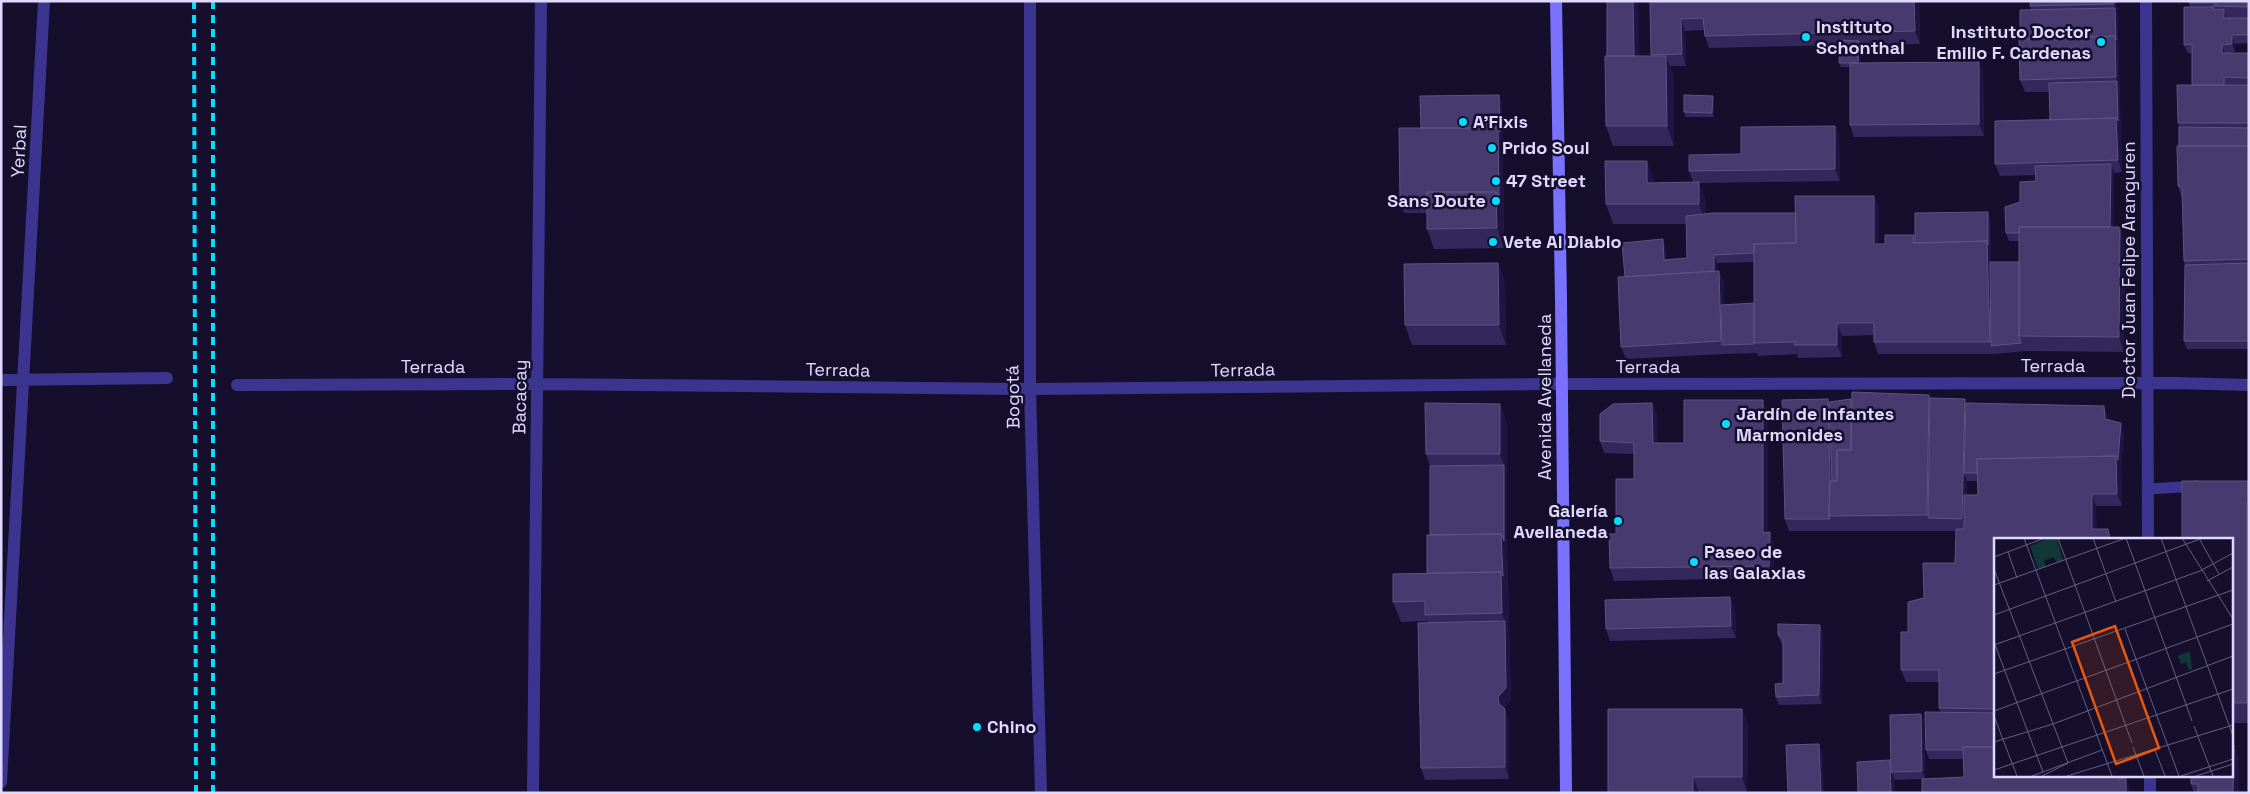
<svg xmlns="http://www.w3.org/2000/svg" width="2250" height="794" viewBox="0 0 2250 794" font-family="'Space Grotesk',sans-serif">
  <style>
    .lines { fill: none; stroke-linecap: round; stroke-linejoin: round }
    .lane { stroke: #3c3590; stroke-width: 11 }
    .street { stroke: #3c3590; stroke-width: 12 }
    .secondary { stroke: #7b71ff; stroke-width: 12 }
    .rail { stroke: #06dcff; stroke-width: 4; stroke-dasharray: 8 6; stroke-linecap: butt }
    .wall { fill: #33275c; fill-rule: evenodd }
    .shaded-wall { fill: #1f1542 }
    .building { fill: #463a6e; stroke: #5e5384 }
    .poi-dot { fill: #06dcff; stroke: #150f2d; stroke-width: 2 }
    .labels { text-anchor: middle; stroke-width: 5; stroke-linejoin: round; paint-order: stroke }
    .poi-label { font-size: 18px; font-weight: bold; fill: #e0daff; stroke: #150f2d; text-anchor: start }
    .street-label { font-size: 18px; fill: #e0daff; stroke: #150f2d }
    .inset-road { fill: none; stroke: #666081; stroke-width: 1 }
    .view { fill: #e8590c; fill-opacity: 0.15; stroke: #e8590c; stroke-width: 2.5 }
    .inset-edge { fill: none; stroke: #e0daff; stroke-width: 2.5 }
  </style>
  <rect width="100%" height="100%" fill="#150f2d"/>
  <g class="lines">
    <path class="lane" d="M2148 489 2197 486"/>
    <path class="street" d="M1030 1V389L1041 793
      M2146 1 2148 539
      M1 380 167 378
      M237 385 537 384 1030 389 1562 384 2175 383 2249 385
      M2150 775V793
      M1 782 44 1
      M533 793 541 1"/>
    <path class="secondary" d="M1556 1 1561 300 1566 793"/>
    <path class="rail" d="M194 1 196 793
      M213 1V793"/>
  </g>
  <path class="wall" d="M1607 1H1638L1639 56H1651L1650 1H1919L1920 44 1860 45V63L1983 74 1984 136 1854 137 1850 125V67H1841L1839 63 1840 45 1709 48 1705 36 1704 30 1685 31 1686 66H1670L1674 76V146H1613L1606 126Z
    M2030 1H2117L2122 172 2114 173 2113 227 2125 242 2124 352 2024 351 1995 354H1878L1874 342V335L1842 336V357L1798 358 1797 354 1758 356 1757 353 1725 354 1626 359 1621 347 1625 277 1666 248 1667 260 1687 258 1686 224H1613L1606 204 1654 181V183L1693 182 1689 171 1741 154 1835 126 1839 138 1840 181 1699 183 1706 202V214L1796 213 1874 196 1879 208V244H1885L1914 235 1915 238 1991 220V262H2019V241H2009L2006 233 2020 202 2036 181V175L2000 176 1995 164 2050 120 2049 92H2025L2020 80V39L2031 10 2030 6ZM1754 262V304H1724V283L1719 271H1717V263Z
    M2249 1V43L2235 44V52L2229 53H2249V349H2187L2184 341 2185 265 2184 261 2182 199 2178 186 2179 127 2178 123 2192 85V53H2188L2184 45 2190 7 2189 3Z
    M1499 95 1502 103 1504 248 1434 249 1427 229V213H1404L1400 201 1421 128Z
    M1713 96 1714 100V117H1686L1684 112Z
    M1498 263 1505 283 1506 345H1412L1405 325Z
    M1929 395 1930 398 1965 399 1966 403 2104 406 2107 415 2108 420 2124 432 2121 468 2122 506H2096L1995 539V775H2123V778L2130 789V793H1922V779L1895 780 1858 793 1891 764 1921 714 1924 722 1925 779 1964 777 1963 759H1929L1926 750 1940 712 1939 708V682H1906L1901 670 1908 632 1924 598 1955 563 1956 531H1789L1785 519 1828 399 1829 402ZM1967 481H1977L1978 495H1967Z
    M1652 403 1657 415V443H1684L1768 412V533L1770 532 1774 545 1773 578 1614 581 1610 568 1616 534 1634 479V454L1604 453 1600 441Z
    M1500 404 1507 424V549L1511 700 1504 708 1509 721V779L1425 780 1421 768 1428 623 1427 621 1401 622 1393 602 1427 573 1430 535V466L1426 454Z
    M2249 481V723H2231V539Z
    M1730 597 1735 609 1736 638 1610 641 1606 629Z
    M1823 633 1822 704 1779 705 1776 697 1783 683V645L1781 643 1778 635Z
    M1742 709 1748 724 1747 792 1608 793Z
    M2234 745 2239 760V793H2194L2191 784Z"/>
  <path class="shaded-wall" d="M1633 1H1638L1640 75 1634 60Z
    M1914 1H1919L1920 44 1915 31Z
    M2114 1H2117L2122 172 2118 160 2116 118 2117 81 2116 77 2115 8Z
    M2224 9 2227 18 2228 27 2224 18Z
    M1681 19 1685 31 1686 66 1682 54Z
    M2232 35 2235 44V52L2232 44Z
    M1859 41 1861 45 1860 68 1858 64Z
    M2222 45 2225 53H2222Z
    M1666 56 1674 76V146L1667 126Z
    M1979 62 1983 74 1984 136 1979 124Z
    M1499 95 1502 103 1504 248 1497 228 1496 192Z
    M1713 96 1714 100V117L1712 113Z
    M1835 126 1839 138 1840 181 1835 169Z
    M1647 161 1654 181 1655 203 1647 183Z
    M2111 164 2114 172 2113 242 2110 234Z
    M1699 182 1706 202V224L1699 204Z
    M1874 196 1879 208V256L1874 244Z
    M1988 212 1991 220V254L1994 346H1991L1990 342 1987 241Z
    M2120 227 2125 242 2124 352 2119 337Z
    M1663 239 1666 248 1668 269 1664 260Z
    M1714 255 1717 263V283L1714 275Z
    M1498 263 1505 283 1506 345 1499 325Z
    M1719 271 1724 283 1725 345H1722L1721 341Z
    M1837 323 1842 336V357L1837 345Z
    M1929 395 1934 410 1928 518 1927 515Z
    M1828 399 1832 411 1834 488 1830 516Z
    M1965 399 1969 411 1964 473 1967 481 1966 531 1962 519Z
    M1763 400 1768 412V545L1763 533Z
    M1652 403 1657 415 1658 455 1653 443Z
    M1500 404 1507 424V549L1508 591 1503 576 1501 534 1504 465 1500 454Z
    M2104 406 2107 415 2108 428 2105 419Z
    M2121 423 2124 432 2121 468 2122 506 2117 494 2116 456Z
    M2092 494 2096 506 2097 539 2092 529Z
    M2247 503 2249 508V706L2247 703Z
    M1770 532 1774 545 1773 578 1769 566Z
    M1501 572 1508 591 1511 700 1503 709 1499 704 1498 697 1505 621 1502 613Z
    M1730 597 1735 609 1736 638 1731 626Z
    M1820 625 1823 633 1822 704 1819 695Z
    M1505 709 1509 721V779L1505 767Z
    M1742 709 1748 724 1747 792 1742 777Z
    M1921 714 1924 722 1925 779 1922 771Z
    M1819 744 1823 756 1824 793H1821Z
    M2234 745 2239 760V793H2233Z
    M1890 760 1894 772H1891L1895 780V793H1891Z
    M2119 775H2123V793L2119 780Z
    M1693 777 1699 792V793H1693Z
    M2126 777 2130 789V793H2126Z"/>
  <path class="building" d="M1607 1H1633L1634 56H1607Z
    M1650 1H1914L1915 31 1705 36 1703 18 1681 19 1682 54 1651 55Z
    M2030 1H2114V4L2030 6Z
    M2189 1H2249V7L2213 6 2217 3H2189Z
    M2184 7H2213L2214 10 2224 9V18H2249V35H2232V44L2222 45V53H2249V78L2224 77V85H2192V44L2184 45Z
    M2115 8 2116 40 2115 36 2020 39V10Z
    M2115 36 2116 77 2020 80 2019 39Z
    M1840 40 1859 41 1858 63H1839Z
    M1605 56H1666L1667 126H1606Z
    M1979 62V124L1850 125V63Z
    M2117 81 2118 121 2116 118 2050 120 2049 83Z
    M2177 85H2249V123H2178Z
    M1499 95 1500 132 1498 128H1421L1420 96Z
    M1684 95 1713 96 1712 113 1684 112Z
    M2116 118 2118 160 1995 164V121Z
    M1835 126V169L1689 171V155L1741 154V127Z
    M2179 127 2249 128V146H2179Z
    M1399 128H1498L1499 200 1496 192H1427V200L1400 201Z
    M2177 146H2249V259L2184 261 2182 188 2178 186Z
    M1605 161H1647V183L1699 182V204H1606Z
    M2111 164 2110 227H2019V233H2006L2005 207 2020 202V182L2036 181 2035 166Z
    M1427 192H1496L1497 228 1427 229Z
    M1795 196H1874V244H1885V235H1914L1913 243 1987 241 1990 342H1874V323H1837V345H1794L1796 342 1754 343V244L1796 243Z
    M1988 212V245L1987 241 1915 243V213Z
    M1713 213H1796V243L1754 244V253L1714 255V271L1625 277 1622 243 1663 239 1664 260 1687 258 1686 216Z
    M2019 227H2120L2119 337 2019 336Z
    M1990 262H2019V336L2021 343 1991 346Z
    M1498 263 1499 325H1405L1404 264Z
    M2249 263V341H2184L2185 265Z
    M1719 271 1721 341 1621 347 1618 277Z
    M1754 303V344L1722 345 1721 305Z
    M1852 392 1929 395 1927 515 1829 516 1830 481H1837V450H1851Z
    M1930 398 1965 399 1962 519 1928 518Z
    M1828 399 1830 481 1829 516 1830 519H1785L1782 400Z
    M1851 399V450H1837V481H1832L1829 402Z
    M1684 400H1763V533L1770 532 1769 566 1610 568 1609 534H1616V479H1634V443L1600 441V414L1613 404 1652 403 1653 443H1684Z
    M1425 403 1500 404V454H1426Z
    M1966 403 2104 406 2105 419 2121 423 2118 460 2116 456 1977 459V473H1964Z
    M2116 456 2117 494H2092V529H2108L2110 539H1995V709L1939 708V670H1901V632H1908V602L1924 598 1923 563H1955L1956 529H1964V495H1978L1977 459Z
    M1504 465V541L1501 534 1430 535V466Z
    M2182 481H2249V503H2247V703H2231V539H2182Z
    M1501 534 1503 576 1501 572 1427 573V535Z
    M1501 572 1502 613 1425 615V601L1393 602V574Z
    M1730 597 1731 626 1606 629 1605 600Z
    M1505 621 1506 688 1498 697 1499 704 1505 709V767L1421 768 1418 623Z
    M1778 624 1820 625 1819 695 1776 697 1775 684 1783 683V640L1778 635Z
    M1608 709H1742V777H1693V793H1608Z
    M1925 712 1995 713V747H1963V750H1926Z
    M1921 714 1922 771 1891 772 1890 715Z
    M1819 744 1821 793H1788L1786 745Z
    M2231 745H2234L2233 793H2198V784H2191V775H2231Z
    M1963 747H1995V775H2119V780L2126 777V793H1922V779L1964 777Z
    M1890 760 1891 793H1858L1857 762Z"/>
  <g class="poi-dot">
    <circle cx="1806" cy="37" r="5"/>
    <circle cx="2101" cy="42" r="5"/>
    <circle cx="1463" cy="122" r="5"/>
    <circle cx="1492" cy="148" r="5"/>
    <circle cx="1496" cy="181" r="5"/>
    <circle cx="1496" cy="201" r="5"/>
    <circle cx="1493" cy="242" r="5"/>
    <circle cx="1726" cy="424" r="5"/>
    <circle cx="1618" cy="521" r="5"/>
    <circle cx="1694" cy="562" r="5"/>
    <circle cx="977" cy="727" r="5"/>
  </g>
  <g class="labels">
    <g class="poi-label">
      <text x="1816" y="33">Instituto<tspan x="1816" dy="21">Schonthal</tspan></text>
      <text x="2091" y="38" text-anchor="end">Instituto Doctor<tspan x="2091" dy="21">Emilio F. Cardenas</tspan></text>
      <text x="1473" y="128">A'Fixis</text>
      <text x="1502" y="154">Prido Soul</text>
      <text x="1506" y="187">47 Street</text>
      <text x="1486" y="207" text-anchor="end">Sans Doute</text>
      <text x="1503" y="248">Vete Al Diablo</text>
      <text x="1736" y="420">Jardín de Infantes<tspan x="1736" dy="21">Marmonides</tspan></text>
      <text x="1608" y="517" text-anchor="end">Galería<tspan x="1608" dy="21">Avellaneda</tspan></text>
      <text x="1704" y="558">Paseo de<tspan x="1704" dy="21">las Galaxias</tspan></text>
      <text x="987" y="733">Chino</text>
    </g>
    <g class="street-label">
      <text transform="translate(19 151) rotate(-87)" y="6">Yerbal</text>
      <text transform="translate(2129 270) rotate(-90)" y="6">Doctor Juan Felipe Aranguren</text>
      <text x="2053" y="372">Terrada</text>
      <text x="433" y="373">Terrada</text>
      <text x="1648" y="373">Terrada</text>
      <text transform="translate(838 370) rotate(1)" y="6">Terrada</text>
      <text transform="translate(1243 370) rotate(-1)" y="6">Terrada</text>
      <text transform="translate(520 397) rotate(-89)" y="6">Bacacay</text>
      <text transform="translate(1013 397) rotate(-91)" y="6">Bogotá</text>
      <text transform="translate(1545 397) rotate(-90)" y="6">Avenida Avellaneda</text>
    </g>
  </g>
  <g transform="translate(1994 538)">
    <rect width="239" height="239" fill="#150f2d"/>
    <path d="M55 0H63L69 22 64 25 59 19 50 23 52 29 44 31 36 8ZM196 113 198 131 195 132 192 124 187 126 184 118Z" fill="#113737"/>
    <path class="inset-road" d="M30 0 118 238M64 0 138 205M99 0 122 64M132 0 198 183M167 0 239 198M188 0 239 81M206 2 225 36M14 14 23 40M0 19 51 0M0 31 74 225 48 238M213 43 239 29M0 47 132 0M0 77 209 0M131 91 185 238M0 104 49 234M0 107 206 33 239 15M0 136 239 52M0 173 239 86M0 178 23 238M200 188 219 238M0 204 59 186 239 118M139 209 150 238M161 212 171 238M0 232 239 151M38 238 108 212M73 238 239 187M187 238 239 221M202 238 239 226"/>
    <path class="view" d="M121 88 165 210 122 226 78 104Z"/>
    <rect width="239" height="239" class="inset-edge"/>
  </g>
  <rect width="2250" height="794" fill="none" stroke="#e0daff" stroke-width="5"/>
</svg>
